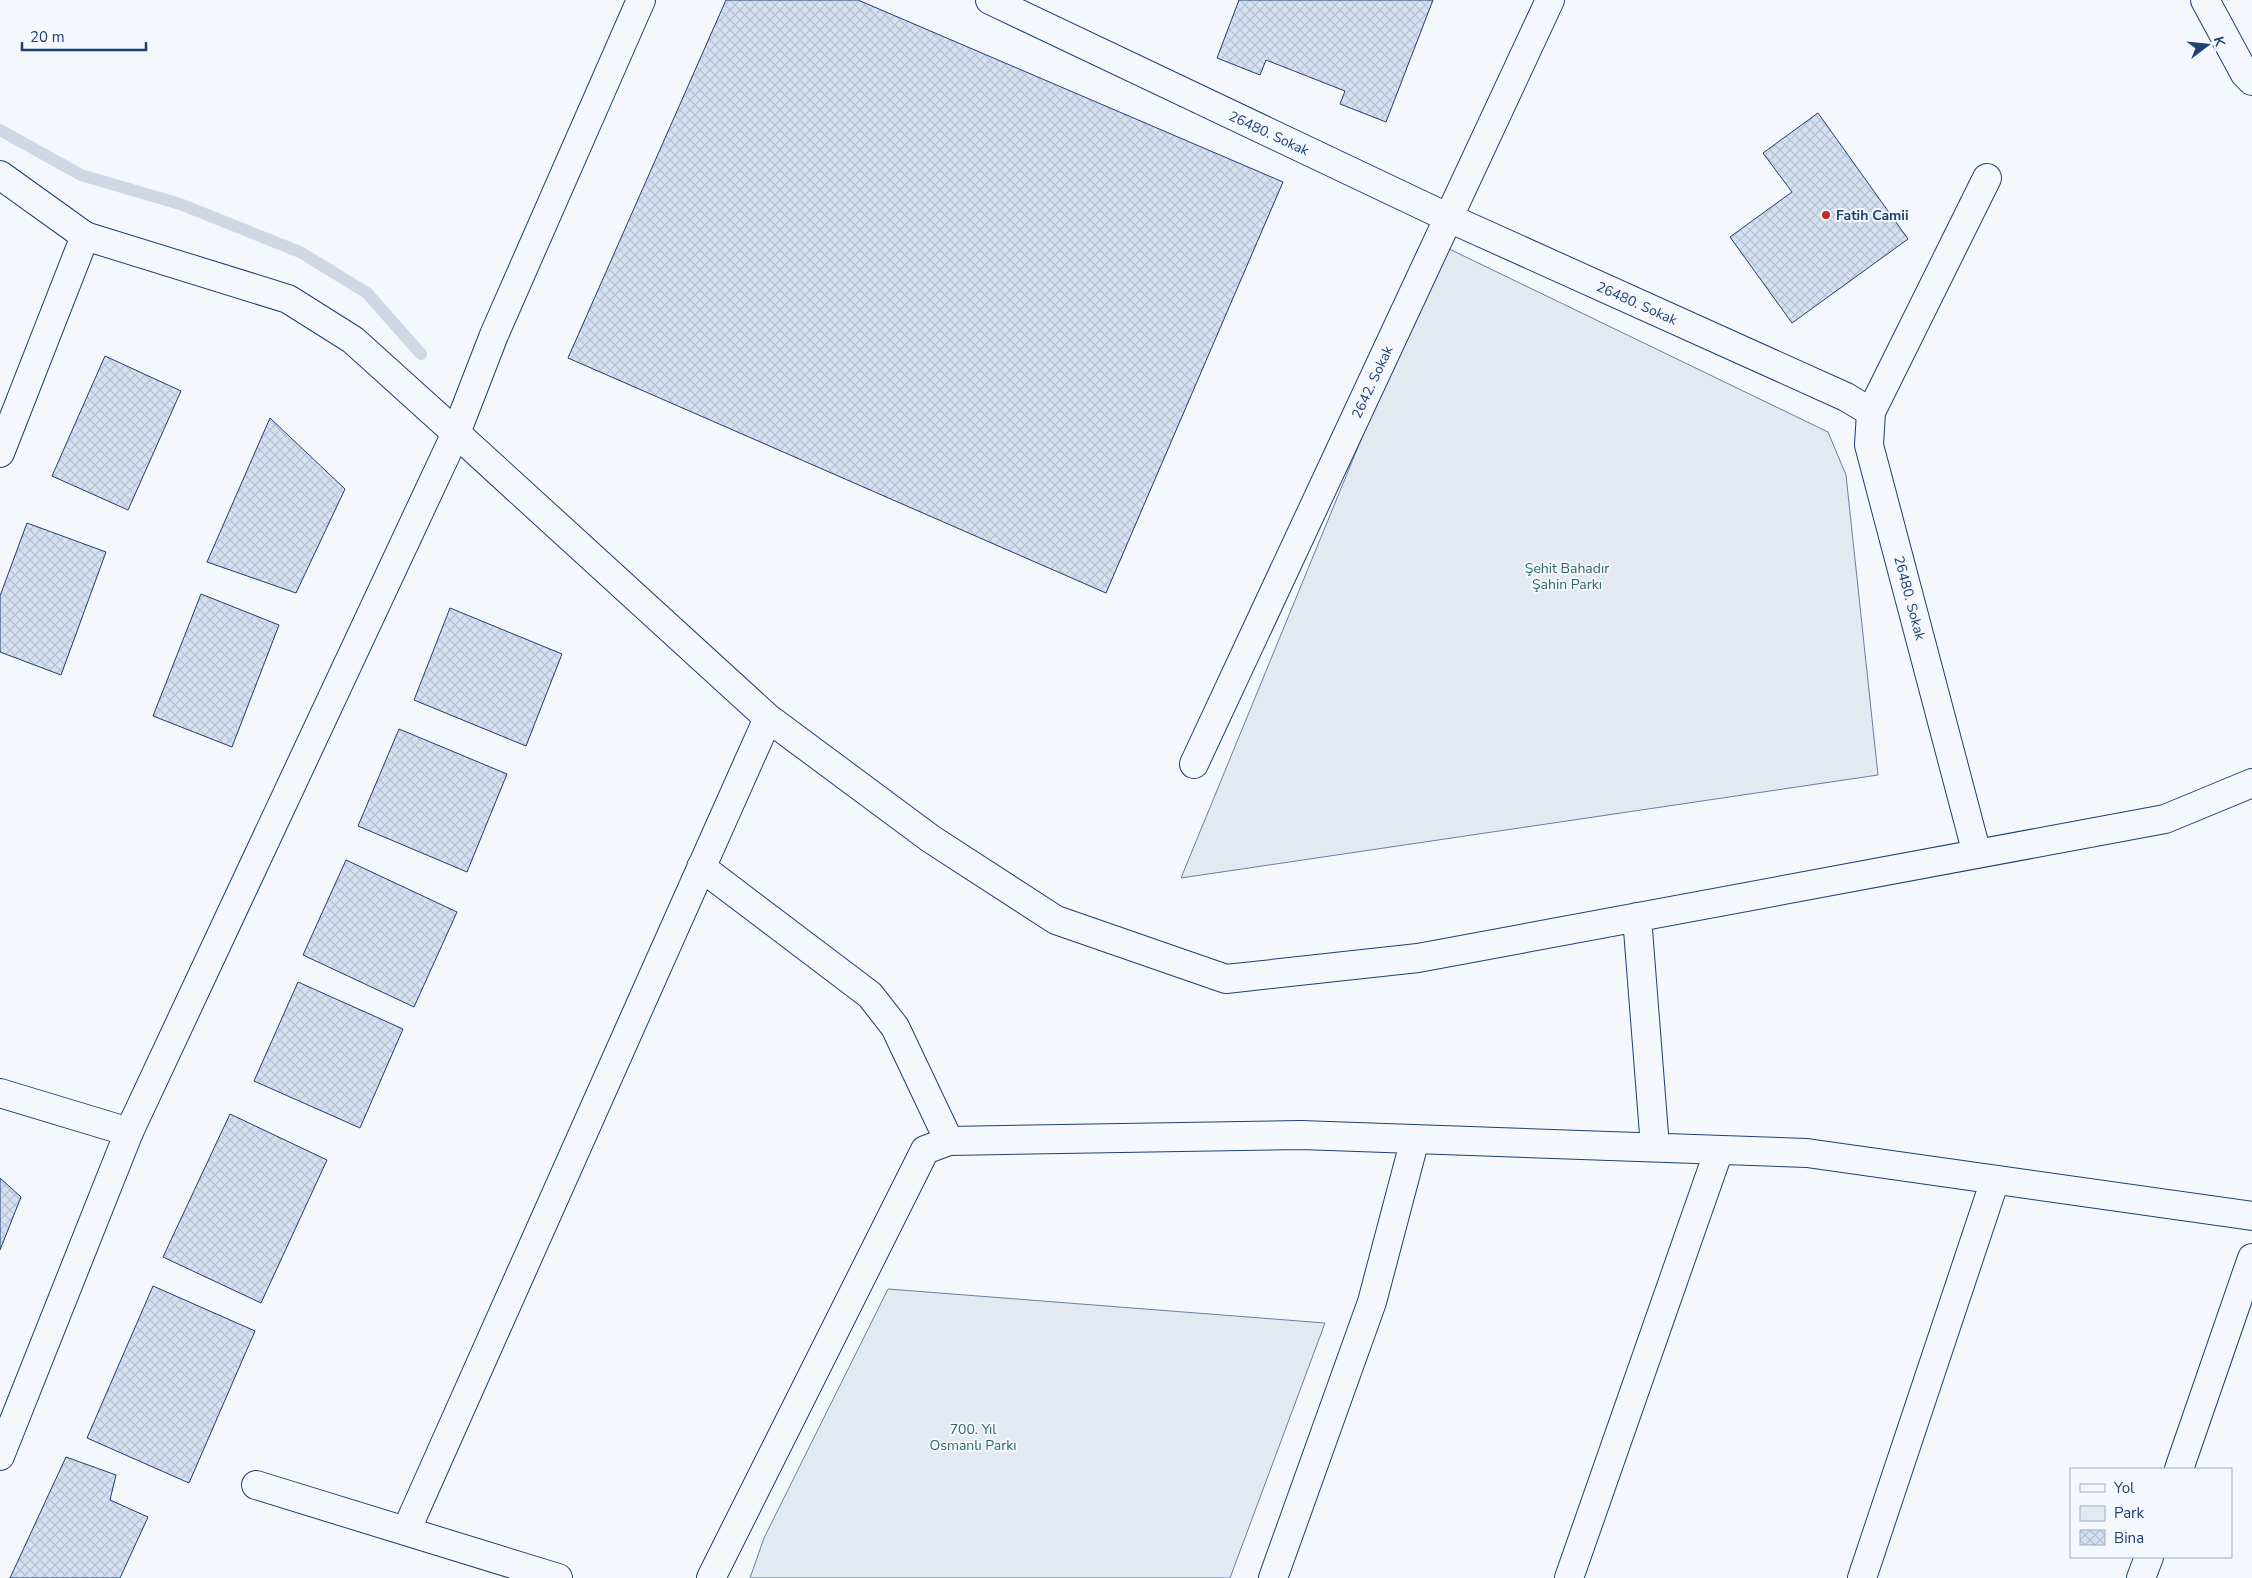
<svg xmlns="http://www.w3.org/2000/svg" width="2252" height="1578" viewBox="0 0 2252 1578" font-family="'Nunito Sans',sans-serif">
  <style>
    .green { fill: #e3e9f0; stroke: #687fa3 }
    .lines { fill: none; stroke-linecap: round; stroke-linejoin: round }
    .stream { stroke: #cfd7e4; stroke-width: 12 }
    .building { fill: url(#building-cross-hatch); stroke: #1d3f73 }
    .minor-casing { stroke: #1d3f73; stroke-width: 30 }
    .tertiary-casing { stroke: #1d3f73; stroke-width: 30 }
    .minor { stroke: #f4f7fb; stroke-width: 28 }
    .tertiary { stroke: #f4f7fb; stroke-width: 28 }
    .poi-dot { fill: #c62828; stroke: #f4f7fb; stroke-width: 2 }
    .labels { text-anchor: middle; stroke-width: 4; stroke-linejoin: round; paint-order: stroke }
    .street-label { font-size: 14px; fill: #1d3f73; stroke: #f4f7fb }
    .poi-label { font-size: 14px; font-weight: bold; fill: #1d3f73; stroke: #f4f7fb; text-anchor: start }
    .park-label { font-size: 14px; fill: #2c6c60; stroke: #f4f7fb }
  </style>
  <defs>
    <pattern id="building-cross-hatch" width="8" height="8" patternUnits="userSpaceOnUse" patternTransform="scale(1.25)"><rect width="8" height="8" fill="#d5e0f0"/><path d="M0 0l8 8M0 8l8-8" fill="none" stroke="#b6c1d1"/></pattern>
  </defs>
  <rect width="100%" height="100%" fill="#f4f7fb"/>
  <path class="green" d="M1441 245 1828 432 1846 475 1878 775 1181 878Z
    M888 1289 1325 1323 1230 1578H750L764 1538Z"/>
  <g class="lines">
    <path class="stream" d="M0 130 81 175 180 204 300 252 367 293 421 354"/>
  </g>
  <path class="building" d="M726 0H858L1283 182 1106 593 568 358Z
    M1239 0H1433L1386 122 1340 104 1345 91 1266 60 1260 75 1217 58Z
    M1818 113 1908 239 1792 323 1730 237 1792 192 1763 153Z
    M105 356 181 391 128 510 52 476Z
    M270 418 345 489 296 593 207 562Z
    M27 523 106 552 61 675 0 652V596Z
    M201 594 279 625 232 747 153 716Z
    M450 608 562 654 526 746 414 700Z
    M399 729 507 774 467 872 358 826Z
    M346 860 457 912 414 1007 303 955Z
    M298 982 403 1029 360 1128 254 1081Z
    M230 1114 327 1160 261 1303 163 1257Z
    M0 1178 21 1197 0 1250Z
    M153 1286 255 1331 189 1483 87 1438Z
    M66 1457 116 1475 110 1500 148 1517 120 1578H10Z"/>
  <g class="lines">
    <defs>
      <path id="minor" d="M990 0 1449 218 1846 397 1871 412 1869 445 1977 854
        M2205 0 2245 74 2252 81
        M1871 412 1987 178
        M456 433 768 718 931 839 1056 920 1226 979 1418 958 2165 819 2252 783
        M0 453 85 236
        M1194 764 1550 0
        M701 867 870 995 895 1027 949 1141
        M1637 917 1655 1147
        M0 1093 129 1132
        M2179 1469 2252 1258
        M256 1485 558 1578
        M406 1531 768 718
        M711 1578 925 1150 949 1141 1301 1135 1807 1153 2252 1216
        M1273 1578 1372 1302 1415 1139
        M1569 1578 1719 1150
        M1862 1578 1995 1180
        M2141 1578 2149 1557"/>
      <path id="tertiary" d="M0 175 85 236 288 299 353 340 456 433
        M0 1456 129 1132 456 433 494 335 641 0"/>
    </defs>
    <use href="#minor" class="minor-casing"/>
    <use href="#tertiary" class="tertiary-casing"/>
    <use href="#minor" class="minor"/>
    <use href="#tertiary" class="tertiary"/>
  </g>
  <circle class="poi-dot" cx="1826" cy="215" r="5"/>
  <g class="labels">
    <g class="street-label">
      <text transform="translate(1269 133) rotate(25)" y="5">26480. Sokak</text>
      <text transform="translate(1637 303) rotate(24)" y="5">26480. Sokak</text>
      <text transform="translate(1372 382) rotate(-65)" y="5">2642. Sokak</text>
      <text transform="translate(1910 598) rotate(75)" y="5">26480. Sokak</text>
    </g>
    <g class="poi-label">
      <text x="1836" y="220">Fatih Camii</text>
    </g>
    <g class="park-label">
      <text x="1567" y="573">Şehit Bahadır<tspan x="1567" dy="16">Şahin Parkı</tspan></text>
      <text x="973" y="1434">700. Yıl<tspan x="973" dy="16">Osmanlı Parkı</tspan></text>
    </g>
  </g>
  <rect x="2070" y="1468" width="162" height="90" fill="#f4f7fb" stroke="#9eadc5"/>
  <rect x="2080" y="1484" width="25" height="8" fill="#f4f7fb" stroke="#9eadc5"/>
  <text x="2114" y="1493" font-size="15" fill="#1d3f73">Yol</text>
  <rect x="2080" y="1506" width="25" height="15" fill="#e3e9f0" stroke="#9eadc5"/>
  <text x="2114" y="1518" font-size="15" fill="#1d3f73">Park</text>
  <rect x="2080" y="1530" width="25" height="15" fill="url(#building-cross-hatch)" stroke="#9eadc5"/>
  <text x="2114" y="1543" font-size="15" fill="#1d3f73">Bina</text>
  <g transform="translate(2207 45) rotate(74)" stroke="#f4f7fb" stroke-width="4" paint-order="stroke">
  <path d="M0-4L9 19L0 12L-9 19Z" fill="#1d3f73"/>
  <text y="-8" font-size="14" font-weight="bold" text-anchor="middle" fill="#1d3f73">K</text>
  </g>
  <path d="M22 42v8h124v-8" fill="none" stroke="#1d3f73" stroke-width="2.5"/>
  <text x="30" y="42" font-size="15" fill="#1d3f73" stroke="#f4f7fb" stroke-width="4" paint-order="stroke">20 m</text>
</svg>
